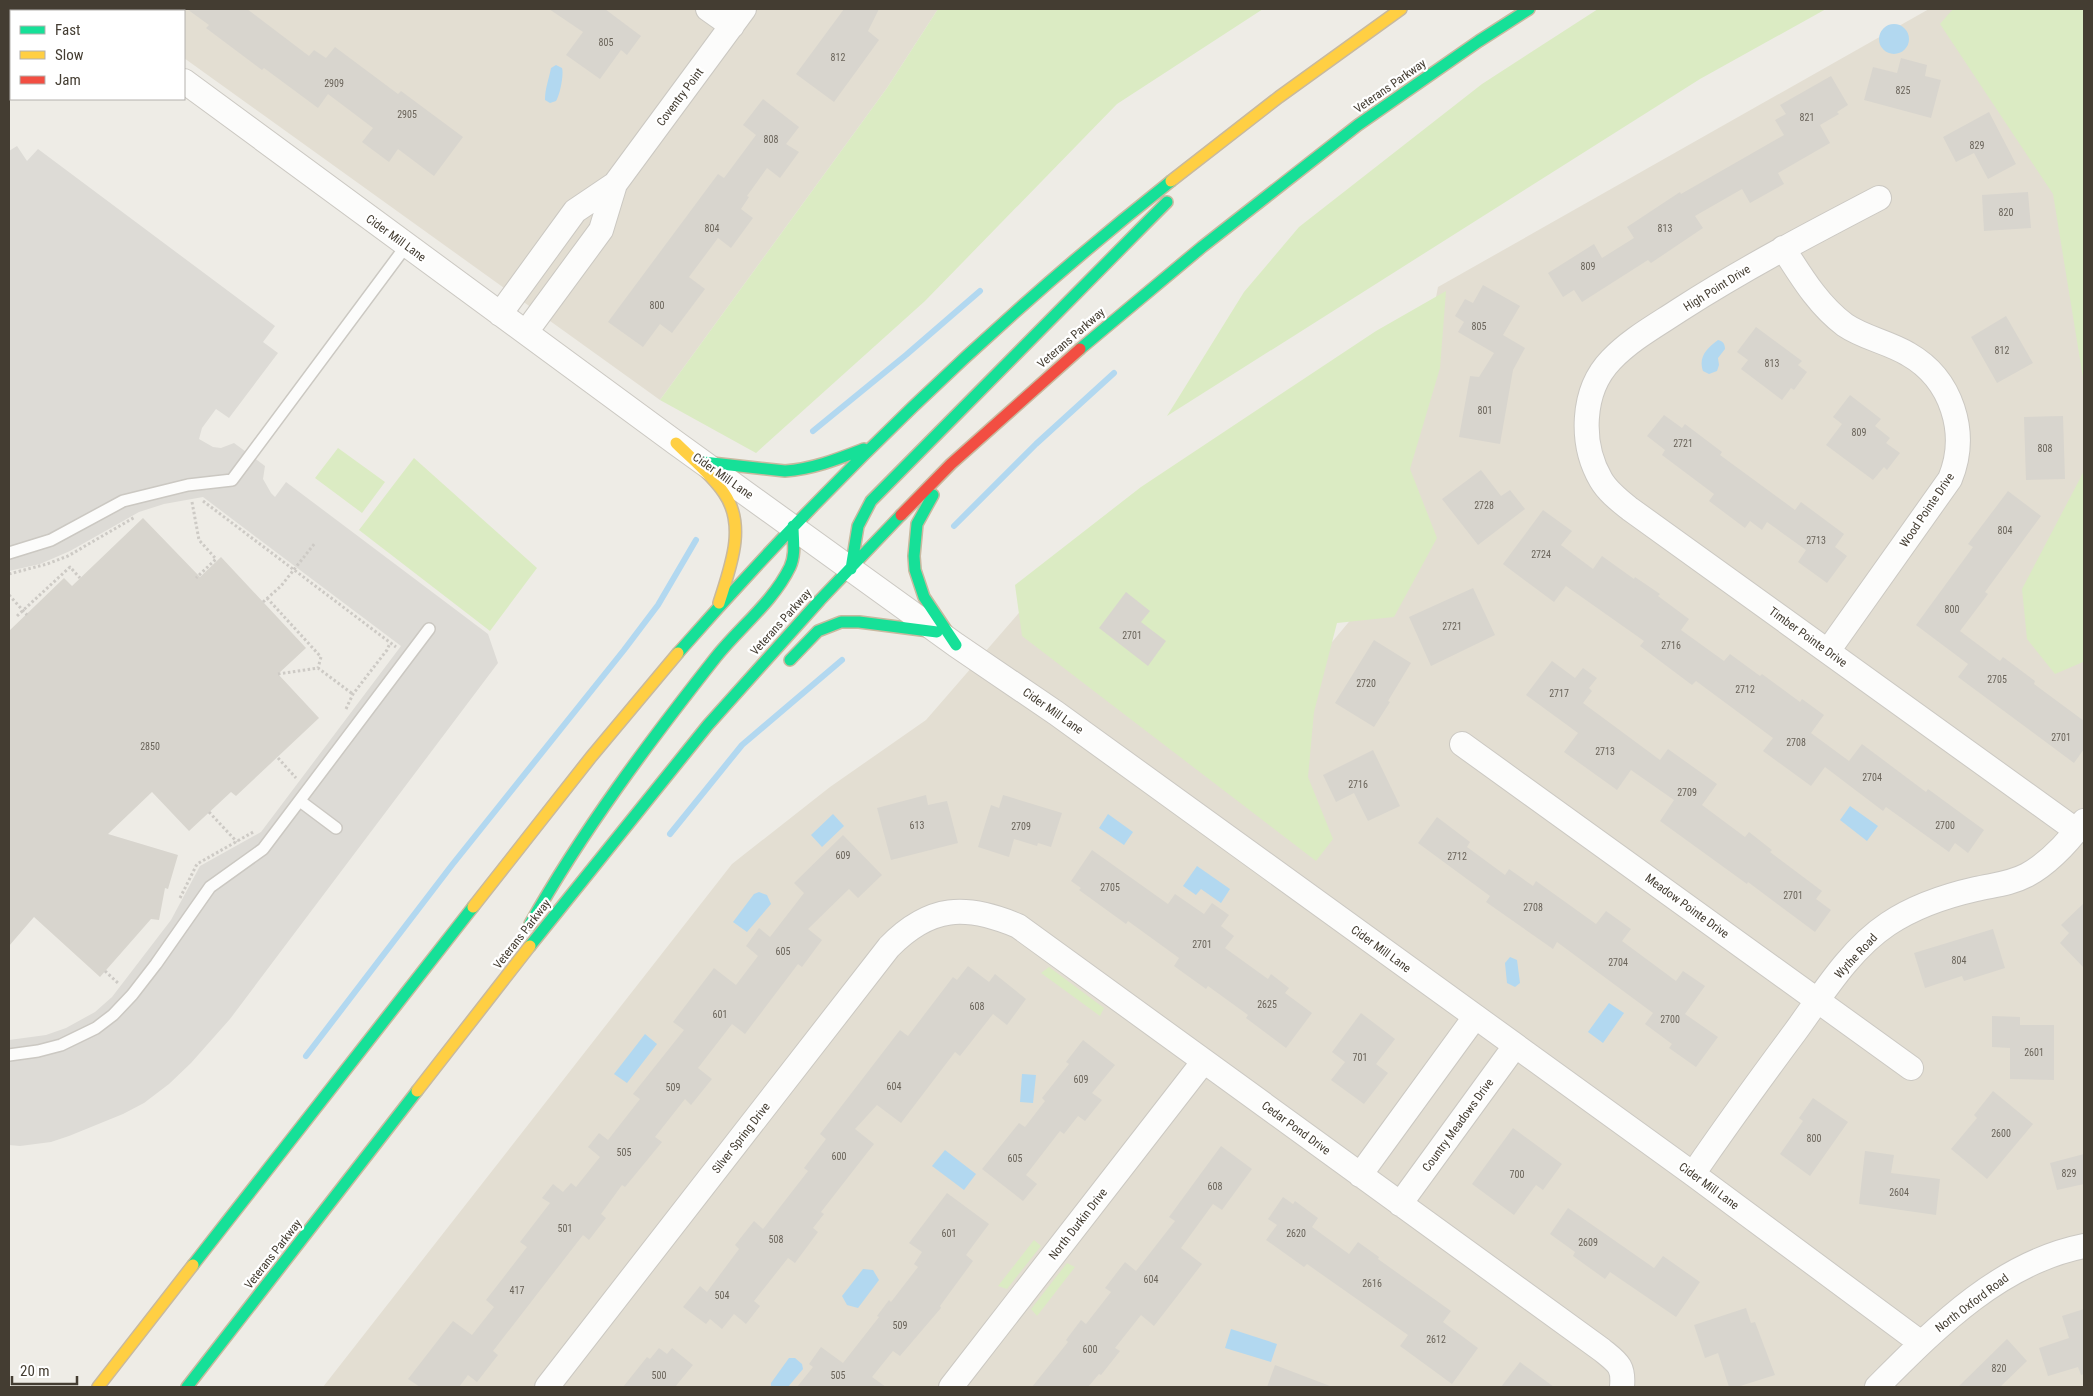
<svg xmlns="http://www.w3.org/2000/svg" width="2093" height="1396" viewBox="0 0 2093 1396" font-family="'Roboto Condensed',sans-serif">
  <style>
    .residential { fill: #e3ded2 }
    .green { fill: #dbebc3 }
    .parking { fill: #dddbd6 }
    .water { fill: #b2d8f0 }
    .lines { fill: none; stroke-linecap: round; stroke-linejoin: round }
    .stream { stroke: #b2d8f0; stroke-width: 6 }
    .building { fill: #d8d5ce }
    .lane-casing { stroke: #cbc8c2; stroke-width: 14 }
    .street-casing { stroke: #cbc8c2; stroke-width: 26 }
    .fast-casing { stroke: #c8b99f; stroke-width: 14 }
    .slow-casing { stroke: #c8b99f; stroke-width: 14 }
    .jam-casing { stroke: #c8b99f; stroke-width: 14 }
    .path { stroke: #cdcac5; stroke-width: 3; stroke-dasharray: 2.5 2.5; stroke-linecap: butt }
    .lane { stroke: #fcfcfb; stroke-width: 11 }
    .street { stroke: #fcfcfb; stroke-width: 24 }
    .fast { stroke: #16e098; stroke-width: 11 }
    .slow { stroke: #ffcf43; stroke-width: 11 }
    .jam { stroke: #f24e42; stroke-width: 11 }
    .labels { text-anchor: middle; stroke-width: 4.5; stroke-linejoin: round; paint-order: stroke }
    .number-label { font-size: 10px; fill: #6a645a }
    .street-label { font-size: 12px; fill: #443d32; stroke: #fff }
  </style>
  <rect width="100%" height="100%" fill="#eeece6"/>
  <path class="residential" d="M114 9H938L887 88 660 400 184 58V11H118Z
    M1929 9H1992L2084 162V1387H323L732 864 830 787 926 720 1097 523 1302 678 1414 544 1398 492 1438 287Z"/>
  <path class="green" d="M938 9H1263L1117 104 925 301 756 453 660 400 887 88Z
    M1598 9H1826L1700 79 1167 416 1244 292 1299 227 1482 84Z
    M1953 9H2084V384L2053 194 1940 24Z
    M1446 291 1440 368 1410 469 1437 538 1394 617 1337 623 1314 712 1308 777 1333 839 1316 861 1022 636 1015 585 1141 487 1376 331Z
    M338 448 385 482 362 513 315 478Z
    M414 458 537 568 490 631 359 530Z
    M2084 471 2083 662 2055 674 2027 639 2022 589Z
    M1049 967 1104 1008 1100 1016 1041 973Z
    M1034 1240 1041 1246 1007 1289 998 1286Z
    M1067 1263 1075 1267 1037 1316 1031 1309Z"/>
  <path class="parking" d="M17 146 27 161 38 149 275 326 263 342 278 353 229 418 216 409 202 428 199 439 213 447 221 448 234 443 265 466 263 479 271 493 275 497 286 482 488 634 498 663 230 1019 191 1063 169 1084 144 1103 123 1114 69 1136 51 1142 20 1146 9 1145V1040L46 1035 66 1028 95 1012 112 997 171 920 200 866 261 832 401 646 203 497 164 504 139 512 70 551 40 564 9 571V151Z"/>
  <path class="water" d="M1879 39a15 15 0 1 1 30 0a15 15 0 1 1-30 0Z
    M556 65 562 68C564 74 560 95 556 101L550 103 545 100C545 88 549 79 551 68Z
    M1718 340C1723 341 1725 344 1725 349L1718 358 1719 365 1717 371 1709 374 1703 371C1698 357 1707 348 1718 340Z
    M1850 806 1878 826 1867 841 1840 820Z
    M833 814 844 826 822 847 811 835Z
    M1108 814 1133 832 1124 845 1099 828Z
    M1197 866 1230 889 1221 903 1201 889 1196 895 1183 886Z
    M759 892 767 895 771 904 747 932 733 922 754 894Z
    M1510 957 1517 960 1520 983 1515 987 1507 983 1505 963Z
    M1609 1003 1624 1013 1603 1043 1588 1032Z
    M645 1034 657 1044 627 1083 614 1074Z
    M1022 1074 1036 1075 1033 1103 1020 1102Z
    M945 1150 976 1174 964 1190 932 1166Z
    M863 1269 873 1270 879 1280 858 1308 847 1305 842 1296Z
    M1231 1329 1277 1344 1271 1362 1225 1348Z
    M789 1358H795L802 1364 803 1369 788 1387H771V1383Z"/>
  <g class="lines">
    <path class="stream" d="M813 431 906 355 980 291
      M954 526 1036 444 1114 373
      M670 834 742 745 842 660
      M306 1056 452 865 624 650 658 605 696 540"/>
  </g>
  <path class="building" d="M187 9H247L309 56 314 50 326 58 335 47 398 94 401 91 463 137 434 176 398 149 389 162 362 142 373 128 328 94 318 108 264 68 262 70 206 28 209 25Z
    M549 9H605L641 36 627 55 621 50 600 79 566 55 583 32Z
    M844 9H879L868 31 879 40 834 102 796 74Z
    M1901 58 1927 65 1925 76 1941 80 1931 118 1864 100 1873 67 1897 73Z
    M1831 76 1848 105 1837 112 1839 114 1820 125 1830 143 1778 173 1784 184 1750 203 1742 189 1695 216 1703 228 1651 263 1648 260 1582 302 1574 290 1563 297 1548 273 1594 244 1602 258 1634 238 1627 227 1680 192 1681 194 1784 135 1775 120 1786 114 1780 105Z
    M763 99 799 127 786 144 799 152 780 178 767 168 747 196 749 197 741 209 753 218 731 248 718 238 689 277 705 289 672 333 660 324 643 347 608 322 718 174 724 178 756 135 743 125Z
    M1989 112 2016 164 1988 179 1974 153 1956 162 1943 137Z
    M2028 192 2031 228 1984 231 1982 195Z
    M1483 285 1520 306 1503 335 1525 348 1513 370 1500 444 1459 437 1470 376 1479 377 1494 353 1458 332 1464 322 1455 316 1465 299 1473 303Z
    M2006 316 2033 363 1997 383 1971 337Z
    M1756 327 1802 361 1798 365 1807 372 1794 390 1791 388 1782 400 1741 369 1748 360 1737 352Z
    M1850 395 1881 419 1875 426 1890 438 1886 443 1900 453 1887 470 1884 467 1873 480 1826 445 1842 424 1833 417Z
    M1664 415 1682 428 1685 424 1722 452 1720 455 1795 510 1801 502 1844 534 1835 547 1847 556 1827 583 1798 562 1806 550 1767 522 1762 530 1750 521 1745 528 1709 501 1714 494 1662 455 1665 450 1647 436Z
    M2063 416 2065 479 2026 480 2024 417Z
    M1481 470 1501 496 1510 490 1525 509 1478 545 1442 499Z
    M2008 491 2041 516 1985 592 1988 594 1960 631 2000 661 2003 657 2035 681 2034 684 2084 721V749L2074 763 1958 677 1968 664 1916 625 1973 547 1968 544Z
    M1543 510 1572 531 1561 545 1593 569 1602 556 1634 579 1635 577 1660 594 1658 596 1689 619 1681 630 1724 661 1730 654 1760 676 1762 674 1800 702 1802 699 1824 715 1811 733 1849 761 1862 744 1926 792 1928 789 1984 830 1968 853 1955 843 1949 852 1886 807 1883 811 1825 767 1811 786 1763 751 1773 738 1696 681 1692 685 1640 646 1644 641 1566 586 1554 602 1503 564Z
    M143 518 200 577 221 557 306 648 278 674 319 718 236 796 231 792 189 831 152 792 108 834 178 855 168 889 165 888 159 920 151 919 100 977 34 917 9 946V631L64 578 72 586Z
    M1473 588 1495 635 1431 666 1409 617Z
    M1126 592 1150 611 1141 622 1166 641 1148 666 1099 628Z
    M1374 640 1411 663 1388 701 1390 702 1374 727 1335 703Z
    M1552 661 1575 678 1583 668 1597 678 1589 688 1592 691 1583 703 1660 760 1668 749 1717 784 1702 805 1745 837 1749 832 1772 850 1770 852 1822 891 1816 899 1831 910 1815 932 1748 882 1747 884 1660 821 1674 800 1631 770 1617 790 1564 752 1578 733 1526 695Z
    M1373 750 1400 806 1368 821 1354 793 1336 802 1323 775Z
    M926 795 928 805 947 801 958 843 891 860 877 808Z
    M1003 795 1062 813 1051 847 1038 843 1037 846 1014 839 1009 857 978 847 991 805 999 808Z
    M1437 817 1470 842 1467 847 1505 875 1509 869 1533 886 1536 881 1596 924 1606 911 1631 929 1622 941 1676 981 1683 971 1705 986 1685 1014 1718 1037 1696 1067 1669 1048 1672 1044 1645 1024 1653 1013 1557 942 1553 949 1486 902 1490 896 1418 843Z
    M843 835 882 875 858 898 849 889 808 929 822 940 802 967 798 964 745 1034 732 1024 698 1068 712 1079 691 1105 685 1099 655 1137 662 1142 625 1187 622 1185 601 1214 606 1218 589 1240 583 1235 548 1280 493 1351 498 1355 477 1382 468 1375 459 1387H420L408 1379 453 1321 472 1335 494 1307 486 1300 527 1247 520 1242 550 1203 542 1198 553 1184 563 1192 571 1183 576 1187 600 1157 588 1147 599 1133 608 1140 640 1099 633 1094 684 1030 673 1022 714 968 736 985 758 956 746 946 759 928 770 937 804 893 794 883Z
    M1092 850 1168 904 1175 894 1204 914 1212 903 1229 915 1221 926 1234 936 1225 948 1268 979 1271 974 1289 988 1285 993 1312 1013 1286 1048 1246 1018 1248 1015 1208 986 1206 989 1174 966 1179 958 1128 921 1126 924 1079 890 1081 888 1071 881Z
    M2084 903V968L2060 943 2069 933 2061 925Z
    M1993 929 2005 968 1964 981 1962 976 1925 988 1914 953Z
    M968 966 989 982 995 974 1026 999 1007 1025 993 1014 960 1056 955 1052 901 1123 877 1105 855 1129 874 1144 821 1212 824 1214 813 1228 818 1232 795 1263 788 1258 754 1301 760 1306 746 1324 734 1314 722 1329 710 1319 706 1324 683 1307 700 1286 707 1292 739 1249 735 1245 754 1221 763 1229 808 1171 804 1168 826 1139 820 1134 900 1030 908 1036 953 977 957 980Z
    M1361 1013 1395 1039 1376 1064 1388 1073 1364 1104 1331 1080 1345 1062 1332 1052Z
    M1992 1016 2020 1017V1025H2054V1080L2010 1079V1048L1992 1047Z
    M1083 1040 1115 1065 1092 1093 1102 1100 1085 1121 1078 1116 1064 1134 1060 1131 1026 1175 1037 1184 1023 1201 982 1169 1019 1123 1025 1127 1045 1101 1042 1098 1069 1064 1066 1062Z
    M1993 1091 2033 1124 1987 1179 1951 1149 1977 1118 1974 1115Z
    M1813 1098 1848 1122 1810 1176 1780 1154 1803 1121 1799 1118Z
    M1513 1128 1562 1164 1543 1190 1536 1185 1514 1215 1472 1184Z
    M1221 1146 1252 1169 1222 1210 1213 1204 1181 1248 1202 1264 1154 1326 1141 1315 1115 1348 1120 1351 1101 1375 1099 1374 1088 1387H1032L1068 1342 1066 1340 1081 1320 1086 1324 1111 1292 1105 1288 1125 1262 1136 1271 1175 1221 1169 1217Z
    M1865 1151 1894 1155 1891 1173 1940 1179 1936 1215 1859 1204Z
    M2084 1154V1184L2057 1190 2050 1163Z
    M947 1193 989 1224 966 1255 973 1261 940 1306 941 1308 900 1356 893 1351 872 1377 886 1387H797L813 1367 809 1364 821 1347 843 1363 879 1317 877 1316 889 1300 891 1302 918 1267 914 1264 922 1252 909 1243Z
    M1283 1197 1293 1204 1295 1201 1318 1218 1312 1227 1349 1254 1358 1242 1379 1257 1378 1259 1451 1311 1443 1322 1478 1348 1452 1384 1400 1346 1408 1335 1307 1264 1304 1267 1266 1240 1277 1225 1268 1219Z
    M1568 1208 1654 1268 1663 1256 1700 1282 1676 1317 1610 1272 1605 1279 1573 1256 1575 1252 1550 1234Z
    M1746 1308 1751 1323 1755 1322 1775 1375 1737 1387H1729L1718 1353 1705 1358 1694 1325Z
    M2084 1309V1374L2081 1375 2078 1367 2048 1376 2039 1348 2069 1338 2062 1316Z
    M2007 1339 2027 1361 2000 1387H1958Z
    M659 1348 667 1354 672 1348 693 1365 675 1387H623L647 1357 650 1359Z
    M1520 1362 1554 1387H1501Z
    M1275 1365 1330 1386 1329 1387H1267Z"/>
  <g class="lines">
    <defs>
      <path id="lane" d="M9 553 51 540 123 501 188 485 232 480 406 246
        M300 801 336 828
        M9 1055 38 1051 61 1045 96 1028 113 1015 132 995 156 964 210 887 263 849 429 629"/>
      <path id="street" d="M85 9 89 11
        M708 9 732 26
        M184 81 676 443 956 645 1056 713 1693 1174 1921 1343
        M1879 198C1812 233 1745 268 1681 309 1657 325 1631 339 1611 360 1581 391 1580 444 1601 480 1608 492 1620 501 1630 509L2077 831
        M1783 248C1801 276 1818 305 1845 325 1864 338 1888 342 1908 354 1952 379 1969 433 1950 479L1828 651
        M500 314 575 211 615 184
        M526 332 601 230 615 184 744 9
        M1462 744 1911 1068
        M1693 1174C1726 1126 1760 1079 1795 1032 1822 995 1849 950 1888 924 1915 906 1945 896 1976 889 1993 885 2010 884 2027 875 2049 863 2069 841 2084 821
        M1360 1175 1475 1017
        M1400 1204 1515 1046
        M547 1387 889 947C930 905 966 904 1018 926L1602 1350C1618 1363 1624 1366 1622 1387
        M951 1387 1204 1061
        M1877 1387C1936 1328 1999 1263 2084 1246"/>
      <path id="fast" d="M1080 349 1202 247 1358 125 1479 41 1529 9
        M703 462 785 471C813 469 838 459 864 449
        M933 495 917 524 914 556 915 570 924 597 956 645
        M851 569 858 526 871 501 1167 202
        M678 653C828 482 993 322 1171 181
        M790 660 818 631 841 622H859L937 632
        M530 924C583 830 649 742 716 657 740 627 773 602 790 567 796 554 793 540 793 526
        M530 946 708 725 820 600 901 515
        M193 1265 473 907
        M187 1387 417 1091"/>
      <path id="slow" d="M1171 181 1279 97 1401 9
        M676 443C692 459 711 474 724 493 747 526 730 568 719 603
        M473 907 591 757 678 653
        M417 1091 530 946
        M98 1387 193 1265"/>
      <path id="jam" d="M901 515 951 464 1080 349"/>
    </defs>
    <use href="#lane" class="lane-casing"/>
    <use href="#street" class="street-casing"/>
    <use href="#fast" class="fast-casing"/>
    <use href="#slow" class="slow-casing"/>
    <use href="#jam" class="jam-casing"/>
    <path class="path" d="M203 501 396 647
      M192 502 199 540 216 559 196 578
      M9 574 47 564 68 556 135 517
      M9 595 27 615
      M267 598 321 657 318 668
      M263 602 281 586 315 543
      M17 616 70 567 80 578
      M278 674 318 668 354 695
      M346 709 353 694 387 650 390 643
      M278 758 296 778
      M209 812 237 842
      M180 898 197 864 255 831
      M105 971 119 984"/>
    <use href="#lane" class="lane"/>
    <use href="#street" class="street"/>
    <use href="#fast" class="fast"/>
    <use href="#slow" class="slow"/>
    <use href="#jam" class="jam"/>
  </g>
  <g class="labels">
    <g class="number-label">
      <text x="606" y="46">805</text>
      <text x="838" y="61">812</text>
      <text x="334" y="87">2909</text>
      <text x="1903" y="94">825</text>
      <text x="407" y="118">2905</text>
      <text x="1807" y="121">821</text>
      <text x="771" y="143">808</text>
      <text x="1977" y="149">829</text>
      <text x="2006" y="216">820</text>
      <text x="712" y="232">804</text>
      <text x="1665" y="232">813</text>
      <text x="1588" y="270">809</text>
      <text x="657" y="309">800</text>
      <text x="1479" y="330">805</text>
      <text x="2002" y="354">812</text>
      <text x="1772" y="367">813</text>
      <text x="1485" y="414">801</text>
      <text x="1859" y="436">809</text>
      <text x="1683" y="447">2721</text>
      <text x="2045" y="452">808</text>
      <text x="1484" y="509">2728</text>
      <text x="2005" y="534">804</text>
      <text x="1816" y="544">2713</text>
      <text x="1541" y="558">2724</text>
      <text x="1952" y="613">800</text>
      <text x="1452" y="630">2721</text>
      <text x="1132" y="639">2701</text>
      <text x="1671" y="649">2716</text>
      <text x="1997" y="683">2705</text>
      <text x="1366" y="687">2720</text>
      <text x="1745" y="693">2712</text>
      <text x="1559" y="697">2717</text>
      <text x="2061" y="741">2701</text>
      <text x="1796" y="746">2708</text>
      <text x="150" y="750">2850</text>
      <text x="1605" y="755">2713</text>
      <text x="1872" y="781">2704</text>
      <text x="1358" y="788">2716</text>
      <text x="1687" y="796">2709</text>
      <text x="917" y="829">613</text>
      <text x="1945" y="829">2700</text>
      <text x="1021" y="830">2709</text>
      <text x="843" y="859">609</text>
      <text x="1457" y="860">2712</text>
      <text x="1110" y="891">2705</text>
      <text x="1793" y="899">2701</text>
      <text x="1533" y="911">2708</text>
      <text x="1202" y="948">2701</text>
      <text x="783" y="955">605</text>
      <text x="1959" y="964">804</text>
      <text x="1618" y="966">2704</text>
      <text x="1267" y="1008">2625</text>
      <text x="977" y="1010">608</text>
      <text x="720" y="1018">601</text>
      <text x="1670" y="1023">2700</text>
      <text x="2034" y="1056">2601</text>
      <text x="1360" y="1061">701</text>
      <text x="1081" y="1083">609</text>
      <text x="894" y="1090">604</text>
      <text x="673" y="1091">509</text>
      <text x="2001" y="1137">2600</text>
      <text x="1814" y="1142">800</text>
      <text x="624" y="1156">505</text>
      <text x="839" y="1160">600</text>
      <text x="1015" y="1162">605</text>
      <text x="2069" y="1177">829</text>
      <text x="1517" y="1178">700</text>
      <text x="1215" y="1190">608</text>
      <text x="1899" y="1196">2604</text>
      <text x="565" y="1232">501</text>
      <text x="949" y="1237">601</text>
      <text x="1296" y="1237">2620</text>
      <text x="776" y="1243">508</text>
      <text x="1588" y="1246">2609</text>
      <text x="1151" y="1283">604</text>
      <text x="1372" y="1287">2616</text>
      <text x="517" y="1294">417</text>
      <text x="722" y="1299">504</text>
      <text x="900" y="1329">509</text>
      <text x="1436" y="1343">2612</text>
      <text x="1090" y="1353">600</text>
      <text x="1999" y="1372">820</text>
      <text x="659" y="1379">500</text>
      <text x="838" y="1379">505</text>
    </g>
    <g class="street-label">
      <text transform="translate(1390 86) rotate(-35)" y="4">Veterans Parkway</text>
      <text transform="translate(680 97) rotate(-53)" y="4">Coventry Point</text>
      <text transform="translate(396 238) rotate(36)" y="4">Cider Mill Lane</text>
      <text transform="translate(1717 288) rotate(-32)" y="4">High Point Drive</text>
      <text transform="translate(1071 338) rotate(-41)" y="4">Veterans Parkway</text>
      <text transform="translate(723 476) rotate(35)" y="4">Cider Mill Lane</text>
      <text transform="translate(1927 510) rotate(-56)" y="4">Wood Pointe Drive</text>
      <text transform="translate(781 622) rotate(-48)" y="4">Veterans Parkway</text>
      <text transform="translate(1808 637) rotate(36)" y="4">Timber Pointe Drive</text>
      <text transform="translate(1053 711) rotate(35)" y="4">Cider Mill Lane</text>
      <text transform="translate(1687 906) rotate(36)" y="4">Meadow Pointe Drive</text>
      <text transform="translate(522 934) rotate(-52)" y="4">Veterans Parkway</text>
      <text transform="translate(1381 949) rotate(36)" y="4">Cider Mill Lane</text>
      <text transform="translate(1856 956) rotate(-47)" y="4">Wythe Road</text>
      <text transform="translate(1458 1125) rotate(-54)" y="4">Country Meadows Drive</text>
      <text transform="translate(1296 1128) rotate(36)" y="4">Cedar Pond Drive</text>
      <text transform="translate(741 1138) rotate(-52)" y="4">Silver Spring Drive</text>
      <text transform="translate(1709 1186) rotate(36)" y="4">Cider Mill Lane</text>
      <text transform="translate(1078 1224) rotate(-52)" y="4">North Durkin Drive</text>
      <text transform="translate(273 1254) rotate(-52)" y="4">Veterans Parkway</text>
      <text transform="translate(1972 1303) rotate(-37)" y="4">North Oxford Road</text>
    </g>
  </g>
  <rect width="2093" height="1396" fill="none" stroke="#443d32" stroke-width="20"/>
  <rect x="10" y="10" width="175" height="90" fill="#ffffff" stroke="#b4b1ad"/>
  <rect x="20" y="26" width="25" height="8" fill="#16e098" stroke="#b4b1ad"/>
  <text x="55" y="35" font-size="15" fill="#443d32">Fast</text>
  <rect x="20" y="51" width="25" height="8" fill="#ffcf43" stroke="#b4b1ad"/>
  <text x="55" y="60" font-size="15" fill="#443d32">Slow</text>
  <rect x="20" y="76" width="25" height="8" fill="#f24e42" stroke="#b4b1ad"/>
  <text x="55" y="85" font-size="15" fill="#443d32">Jam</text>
  <path d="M12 1376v8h65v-8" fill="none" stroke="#443d32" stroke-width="2.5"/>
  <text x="20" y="1376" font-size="15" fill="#443d32" stroke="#ffffff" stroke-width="4" paint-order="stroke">20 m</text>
</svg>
